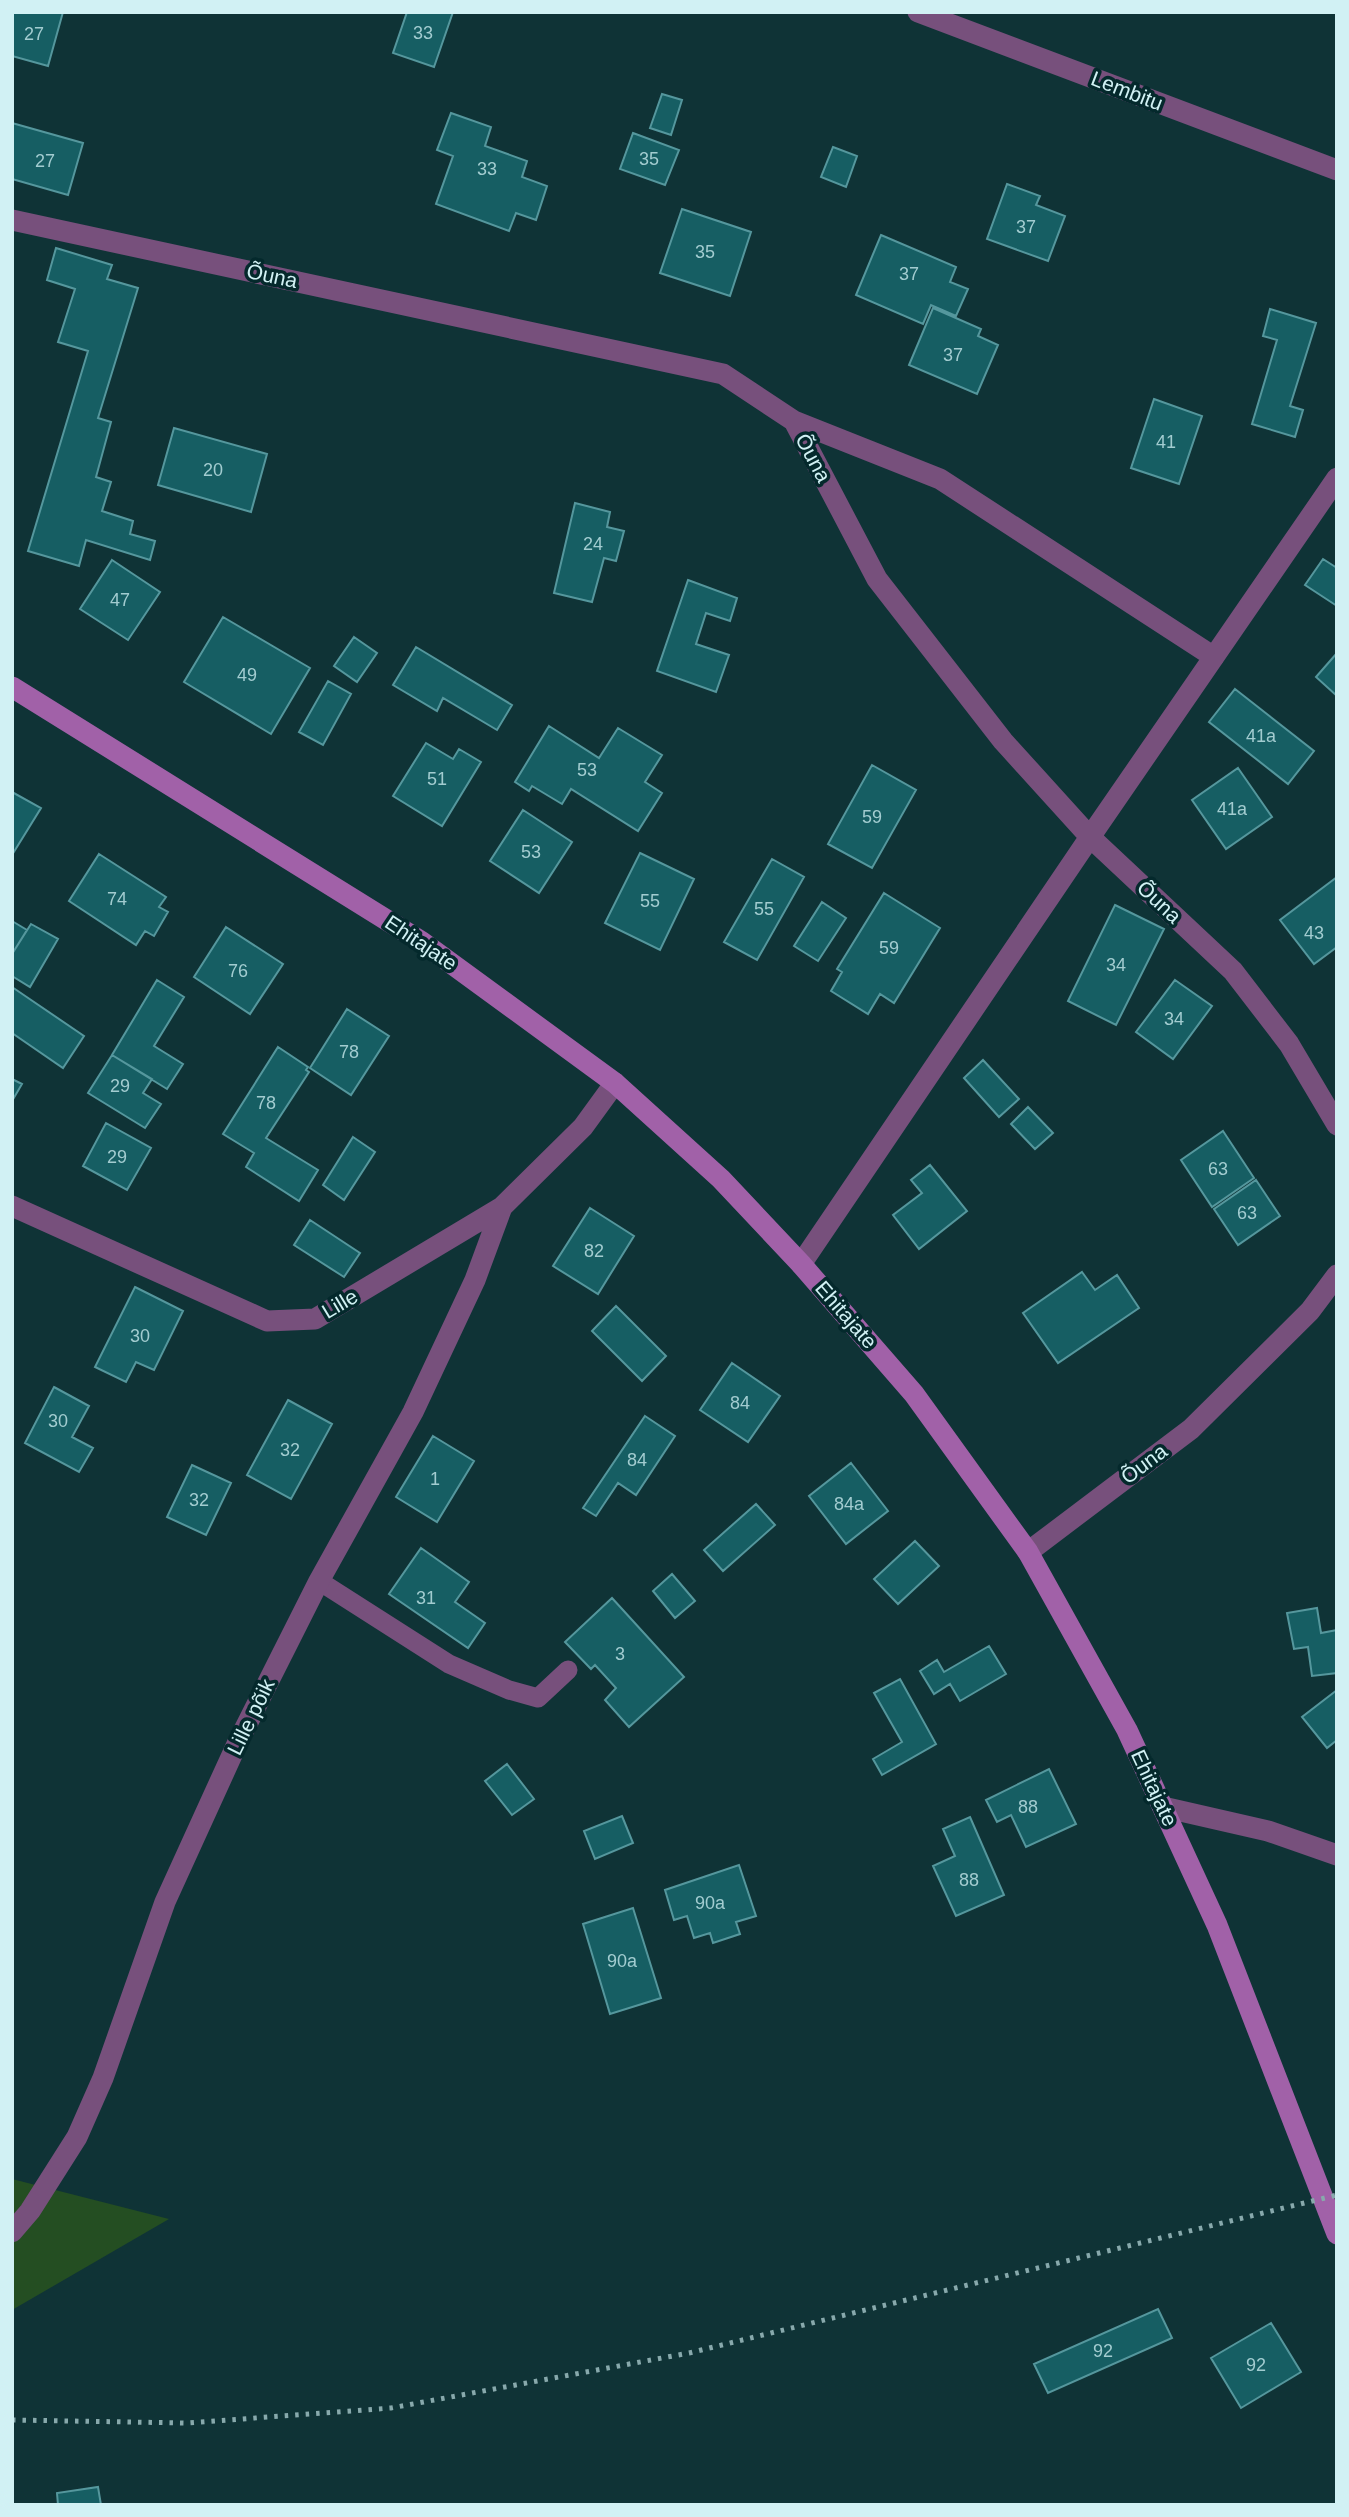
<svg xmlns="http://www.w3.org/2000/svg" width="1349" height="2517" viewBox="0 0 1349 2517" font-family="Arial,sans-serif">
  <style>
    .green { fill: #244e22 }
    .building { fill: #165e63; stroke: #55979d; stroke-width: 2 }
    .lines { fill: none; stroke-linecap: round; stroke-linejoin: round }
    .lane { stroke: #77507c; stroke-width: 19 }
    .street { stroke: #77507c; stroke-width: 21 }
    .secondary { stroke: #a161a8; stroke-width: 21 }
    .rail { stroke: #88a9ac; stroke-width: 5; stroke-dasharray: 3.5 7; stroke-linecap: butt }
    .labels { text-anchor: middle; stroke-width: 7; stroke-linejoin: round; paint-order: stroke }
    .number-label { font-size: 18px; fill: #a2ccd0 }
    .street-label { font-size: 21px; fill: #d1f1f4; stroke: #04292c }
  </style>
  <rect width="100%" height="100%" fill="#0f3336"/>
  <path class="green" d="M12 2179 169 2219 12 2310Z"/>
  <path class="building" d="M12 12H63L48 66 12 56Z
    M407 12H453L434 67 393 53Z
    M662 94 682 100 671 135 650 128Z
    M451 113 491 127 485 146 527 161 522 177 547 186 536 220 516 213 509 231 436 204 453 156 437 150Z
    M12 123 83 143 68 195 12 179Z
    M633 133 679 150 665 185 620 169Z
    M833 147 857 156 846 187 821 177Z
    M1007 184 1040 196 1036 205 1065 216 1048 261 987 239Z
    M682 209 751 232 730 296 660 273Z
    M881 235 956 267 950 282 968 289 956 316 931 305 923 324 856 295Z
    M56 248 112 265 107 279 138 288 98 418 111 422 96 477 111 482 102 511 133 521 130 534 155 541 150 560 86 540 79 566 28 551 88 351 58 342 75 289 47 280Z
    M933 308 981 329 978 336 998 345 977 394 909 365Z
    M1270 309 1316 323 1290 406 1303 410 1295 437 1252 424 1277 340 1263 336Z
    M1154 399 1202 416 1179 484 1131 468Z
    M174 428 267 454 251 512 158 485Z
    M575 503 610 512 607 527 624 531 616 561 604 558 592 602 554 593Z
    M1323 559 1337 568V606L1305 585Z
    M112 560 160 592 128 640 80 609Z
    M688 580 737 598 730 621 706 613 696 644 729 655 716 692 657 671Z
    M223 617 310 668 271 734 184 682Z
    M354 637 377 653 357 682 334 666Z
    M416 647 512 705 497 730 443 698 437 711 393 685Z
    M1337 653V696L1316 677Z
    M328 681 351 694 323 745 299 732Z
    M1235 689 1314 751 1288 784 1209 722Z
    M549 726 599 758 618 728 662 755 645 782 662 793 638 831 571 789 562 804 532 786 529 791 515 782Z
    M426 743 453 759 459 749 481 762 442 826 393 796Z
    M872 765 916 790 872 868 828 844Z
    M1238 768 1272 817 1226 849 1192 800Z
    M12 792 41 808 12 855Z
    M523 810 572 842 539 893 490 861Z
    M640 853 694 879 660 950 605 923Z
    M99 854 166 897 159 907 168 912 154 936 145 931 136 945 69 901Z
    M772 859 804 877 757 960 724 942Z
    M1337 877V947L1314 964 1280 920Z
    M884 893 940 928 894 1003 880 994 868 1014 831 991 842 972 837 969Z
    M822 902 846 918 818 961 794 946Z
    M1115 905 1164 929 1116 1025 1068 1001Z
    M12 921 27 930 12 954Z
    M31 924 58 939 30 987 12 976V954Z
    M226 927 283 964 250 1014 194 977Z
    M157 980 184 997 154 1046 183 1064 167 1089 112 1055Z
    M1175 980 1212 1006 1173 1059 1136 1032Z
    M12 987 84 1036 63 1068 12 1033Z
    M347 1009 389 1036 351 1095 310 1068Z
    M278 1047 308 1067 306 1070 309 1072 266 1138 318 1170 299 1201 246 1167 254 1153 223 1134Z
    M112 1055 152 1079 143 1093 161 1104 145 1128 88 1093Z
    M983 1060 1019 1099 999 1117 964 1078Z
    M12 1079 22 1084 12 1101Z
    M1028 1107 1053 1133 1035 1149 1011 1124Z
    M106 1123 151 1148 127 1190 83 1166Z
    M1223 1131 1254 1178 1212 1207 1181 1160Z
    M353 1137 375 1152 344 1200 323 1185Z
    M930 1165 967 1211 919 1249 893 1215 922 1193 911 1180Z
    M1256 1180 1280 1216 1238 1245 1214 1209Z
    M590 1208 634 1236 598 1294 553 1266Z
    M310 1220 360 1253 344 1277 294 1245Z
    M1082 1272 1095 1290 1117 1275 1139 1308 1058 1363 1023 1313Z
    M135 1287 183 1311 154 1370 136 1362 126 1382 95 1367Z
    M616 1306 666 1356 642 1381 592 1331Z
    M732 1363 780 1396 748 1442 700 1410Z
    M54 1387 89 1406 72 1437 93 1448 79 1472 25 1443Z
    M288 1400 332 1424 291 1499 247 1475Z
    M645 1416 675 1436 636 1495 618 1483 596 1516 583 1508Z
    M433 1436 474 1461 437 1522 396 1497Z
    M851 1463 888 1511 846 1544 809 1496Z
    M192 1465 231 1483 206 1535 167 1517Z
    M756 1504 775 1525 723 1571 704 1550Z
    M915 1541 939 1566 898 1604 874 1579Z
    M421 1548 469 1582 455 1602 485 1623 468 1648 389 1594Z
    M672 1574 695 1601 675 1618 653 1591Z
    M612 1598 684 1677 629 1727 605 1700 616 1688 595 1665 591 1669 565 1642Z
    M1317 1608 1321 1633 1337 1630V1673L1312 1676 1308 1647 1294 1649 1287 1613Z
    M989 1646 1006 1674 960 1701 950 1684 934 1694 920 1671 937 1660 944 1672Z
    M900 1679 936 1744 882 1775 873 1759 902 1742 874 1693Z
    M1337 1690V1740L1327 1748 1302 1717Z
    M507 1764 534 1799 512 1815 485 1781Z
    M1049 1769 1076 1824 1026 1847 1011 1815 997 1822 986 1800Z
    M622 1816 633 1843 595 1859 584 1831Z
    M970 1817 1004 1895 956 1916 933 1866 955 1856 943 1829Z
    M739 1865 756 1916 736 1922 740 1934 713 1943 710 1933 694 1938 687 1916 674 1920 665 1890Z
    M633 1908 661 1998 610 2014 583 1924Z
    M1158 2309 1172 2338 1048 2393 1034 2364Z
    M1271 2323 1301 2372 1241 2408 1211 2358Z
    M98 2487 101 2505H58L57 2493Z"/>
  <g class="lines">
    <path class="lane" d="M319 1581 449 1664 509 1690 538 1698 568 1670"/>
    <path class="street" d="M918 12 1337 170
      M12 220 723 374 794 421 877 579 1003 741 1090 837 1233 971 1289 1044 1337 1125
      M794 421 940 479 1214 657
      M12 1206 267 1321 315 1319 502 1207 583 1127 615 1083
      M801 1264 1090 837 1337 478
      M1028 1552 1191 1429 1310 1311 1337 1275
      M1163 1807 1268 1831 1337 1855
      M12 2232 30 2211 77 2137 103 2078 165 1902 237 1744 319 1581 413 1412 475 1280 502 1207"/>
    <path class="secondary" d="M12 687 422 942 615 1083 721 1179 801 1264 914 1394 1028 1552 1127 1730 1217 1925 1337 2234"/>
    <path class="rail" d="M12 2420 187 2423 391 2408 689 2353 1337 2195"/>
  </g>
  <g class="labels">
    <g class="number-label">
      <text x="423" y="39">33</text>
      <text x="34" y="40">27</text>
      <text x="649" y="165">35</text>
      <text x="45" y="167">27</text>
      <text x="487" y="175">33</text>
      <text x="1026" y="233">37</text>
      <text x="705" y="258">35</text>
      <text x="909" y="280">37</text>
      <text x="953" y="361">37</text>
      <text x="1166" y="448">41</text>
      <text x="213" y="476">20</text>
      <text x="593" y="550">24</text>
      <text x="120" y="606">47</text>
      <text x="247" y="681">49</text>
      <text x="1261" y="742">41a</text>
      <text x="587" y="776">53</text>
      <text x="437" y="785">51</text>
      <text x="1232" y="815">41a</text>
      <text x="872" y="823">59</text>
      <text x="531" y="858">53</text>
      <text x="117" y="905">74</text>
      <text x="650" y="907">55</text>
      <text x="764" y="915">55</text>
      <text x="1314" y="939">43</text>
      <text x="889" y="954">59</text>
      <text x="1116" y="971">34</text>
      <text x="238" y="977">76</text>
      <text x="1174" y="1025">34</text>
      <text x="349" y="1058">78</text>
      <text x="120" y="1092">29</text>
      <text x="266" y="1109">78</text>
      <text x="117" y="1163">29</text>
      <text x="1218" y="1175">63</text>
      <text x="1247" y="1219">63</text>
      <text x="594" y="1257">82</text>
      <text x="140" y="1342">30</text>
      <text x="740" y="1409">84</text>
      <text x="58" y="1427">30</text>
      <text x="290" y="1456">32</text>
      <text x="637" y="1466">84</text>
      <text x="435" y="1485">1</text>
      <text x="199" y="1506">32</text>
      <text x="849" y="1510">84a</text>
      <text x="426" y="1604">31</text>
      <text x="620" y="1660">3</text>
      <text x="1028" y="1813">88</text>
      <text x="969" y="1886">88</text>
      <text x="710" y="1909">90a</text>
      <text x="622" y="1967">90a</text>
      <text x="1103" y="2357">92</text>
      <text x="1256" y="2371">92</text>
    </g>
    <g class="street-label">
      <text transform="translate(1127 91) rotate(21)" y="7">Lembitu</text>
      <text transform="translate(272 276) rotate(12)" y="7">Õuna</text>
      <text transform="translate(813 458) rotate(62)" y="7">Õuna</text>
      <text transform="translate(1159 902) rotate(43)" y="7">Õuna</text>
      <text transform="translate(421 943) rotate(34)" y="7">Ehitajate</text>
      <text transform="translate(340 1304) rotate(-31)" y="7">Lille</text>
      <text transform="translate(846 1315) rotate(49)" y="7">Ehitajate</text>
      <text transform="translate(1144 1464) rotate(-37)" y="7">Õuna</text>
      <text transform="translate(251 1717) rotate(-64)" y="7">Lille põik</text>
      <text transform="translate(1154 1788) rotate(65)" y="7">Ehitajate</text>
    </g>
  </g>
  <rect width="1349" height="2517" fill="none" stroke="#d1f1f4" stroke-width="28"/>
</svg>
